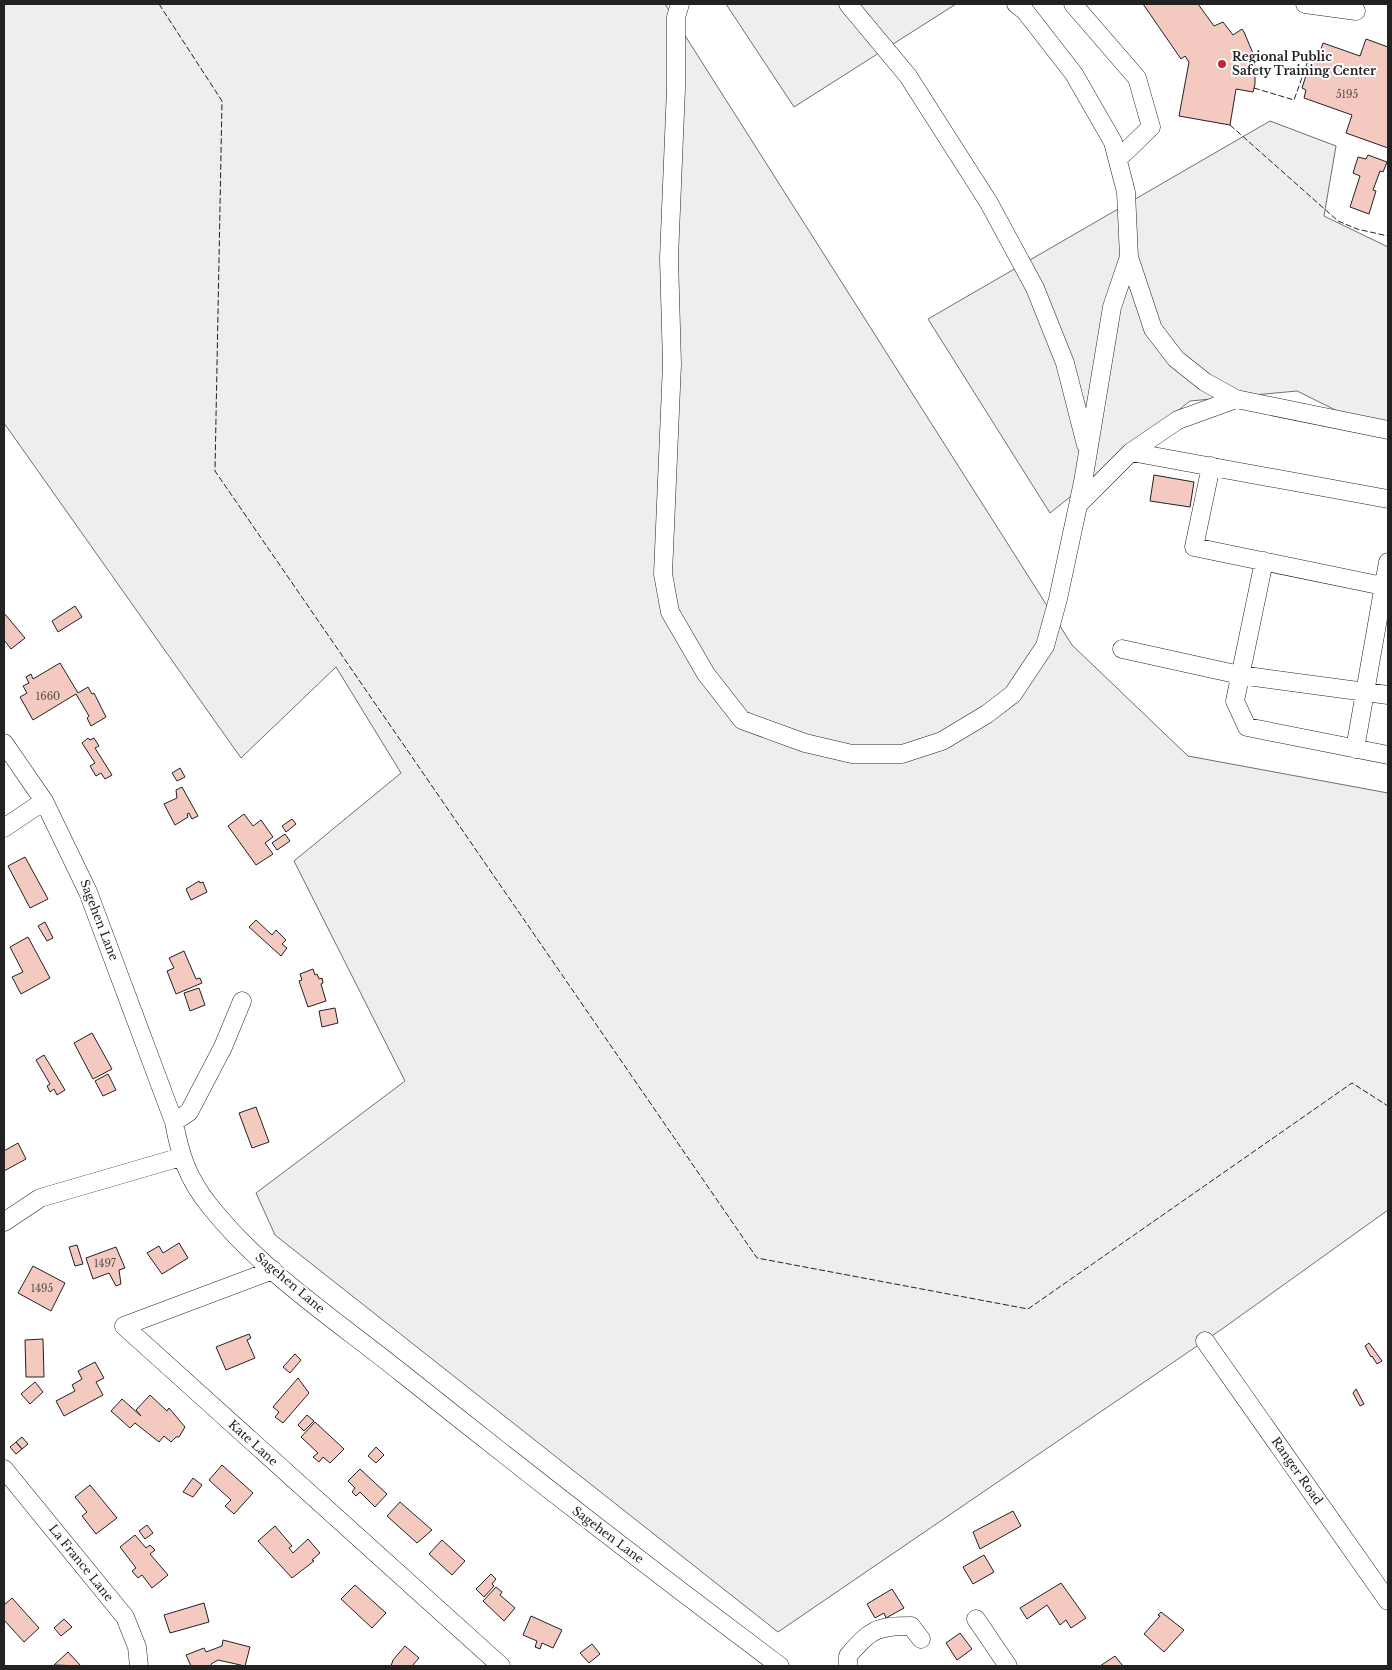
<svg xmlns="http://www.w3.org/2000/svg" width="1392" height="1670" viewBox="0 0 1392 1670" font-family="'Libre Baskerville',serif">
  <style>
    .green { fill: #eee; stroke: #6f6f6f }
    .building { fill: #f3c9c0; stroke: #222 }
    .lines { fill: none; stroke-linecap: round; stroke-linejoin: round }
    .minor-casing { stroke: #222; stroke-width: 19 }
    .minor { stroke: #fff; stroke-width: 18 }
    .fence { stroke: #222; stroke-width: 1; stroke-dasharray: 6 2.5; stroke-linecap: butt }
    .poi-dot { fill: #c62828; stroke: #fff; stroke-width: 2 }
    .labels { text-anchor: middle; stroke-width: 4; stroke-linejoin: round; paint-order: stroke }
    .number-label { font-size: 10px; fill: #564c4a }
    .poi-label { font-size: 12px; font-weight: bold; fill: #222; stroke: #fff; text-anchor: start }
    .street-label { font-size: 12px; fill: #222; stroke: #fff }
  </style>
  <rect width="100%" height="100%" fill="#fff"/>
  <path class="green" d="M4 4H665L1072 645 1188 756 1388 793V1210L1222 1329 778 1632 275 1235 256 1193 405 1081 294 861 401 773 336 667 241 758 4 423Z
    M726 4H956L794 107Z
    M1270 121 1336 146 1324 216 1388 247V436L1297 391 1190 401 1050 513 928 319Z"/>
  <path class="building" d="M1143 4H1198L1214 26 1223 22 1233 35 1242 29 1244 32 1255 58V84L1253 92 1236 89 1230 125 1179 116 1189 62 1185 56 1181 59Z
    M1366 39 1388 47V148L1346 133 1352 115 1304 98 1306 90 1302 88 1311 60 1317 61 1323 43 1360 56Z
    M1368 155 1387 162 1383 172 1380 171 1373 190 1376 191 1369 214 1350 207 1360 176 1353 173 1358 157 1366 159Z
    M1154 475 1194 482 1190 507 1150 501Z
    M75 606 82 617 58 632 52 621Z
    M4 613 25 638 11 649 4 640Z
    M60 663 78 693 88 687 92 694 94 693 106 717 91 726 87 718 89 716 76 694 33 720 20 697 27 693 23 686 29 683 26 677 31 674 33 679Z
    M88 738 90 740 94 738 99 746 95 748 112 775 105 779 101 773 96 776 90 766 95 763 82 743Z
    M180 768 185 777 177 781 172 773Z
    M182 787 198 816 192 819 189 813 187 814 188 817 175 825 164 804 177 798 176 790Z
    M244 814 253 826 261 820 273 837 265 843 273 854 256 865 228 826Z
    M292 819 296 824 286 832 282 826Z
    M285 834 290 841 277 850 272 843Z
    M25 857 48 899 30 908 8 866Z
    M199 881 200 883 203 882 207 892 191 900 186 889Z
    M256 920 272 935 276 930 286 940 282 944 287 948 281 956 249 927Z
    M45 922 53 938 47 941 38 926Z
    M28 937 50 978 21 994 12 977 23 972 10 947Z
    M184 951 196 979 200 978 202 983 176 994 167 971 174 968 169 958Z
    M313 969 315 975 317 974 319 979 322 978 323 983 321 984 326 1001 308 1007 299 981 302 980 300 974Z
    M199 988 205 1005 190 1011 184 993Z
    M335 1008 338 1023 322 1027 319 1011Z
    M92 1033 112 1069 93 1079 74 1043Z
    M44 1055 65 1090 57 1095 54 1089 50 1092 47 1086 50 1084 36 1060Z
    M108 1074 116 1090 103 1096 95 1081Z
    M256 1107 269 1142 252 1148 239 1113Z
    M18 1143 26 1159 4 1171V1151Z
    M179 1243 188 1258 162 1274 147 1253 159 1246 163 1253Z
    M77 1245 83 1264 75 1266 69 1247Z
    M116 1247 125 1268 119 1270 121 1284 116 1286 109 1273 93 1279 86 1258Z
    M33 1266 65 1283 51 1311 18 1293Z
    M249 1334 251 1338 247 1340 255 1358 226 1370 216 1347Z
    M43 1339 44 1377H26L25 1340Z
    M1369 1343 1382 1361 1377 1364 1372 1356 1371 1357 1365 1346Z
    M295 1354 301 1360 290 1373 283 1367Z
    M95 1362 104 1378 96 1382 103 1395 64 1416 56 1401 75 1391 72 1385 82 1379 78 1371Z
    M298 1378 309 1393 283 1423 275 1417 279 1412 273 1407Z
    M35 1382 43 1392 30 1404 21 1394Z
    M1356 1389 1364 1404 1360 1406 1353 1393Z
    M150 1395 167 1411 169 1408 185 1427 179 1437H176L171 1442 164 1436 159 1442 135 1423 130 1428 111 1411 122 1399 141 1416 136 1410Z
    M307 1415 314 1421 304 1431 298 1425Z
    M315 1422 344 1449 330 1463 323 1457 319 1462 313 1457 318 1453 301 1437Z
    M22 1437 28 1444 22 1449 16 1442Z
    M16 1442 22 1449 16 1454 10 1447Z
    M376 1447 384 1455 376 1463 368 1456Z
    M222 1465 253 1493 234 1514 225 1506 231 1500 209 1480Z
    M360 1469 387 1494 375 1507 360 1492 356 1496 352 1492 355 1488 348 1481Z
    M193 1478 202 1485 193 1497 183 1492Z
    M90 1485 117 1518 96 1534 82 1516 87 1512 75 1497Z
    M400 1502 432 1530 417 1543 387 1516Z
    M1013 1511 1021 1526 980 1549 973 1532Z
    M147 1525 153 1533 145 1539 139 1531Z
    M275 1526 292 1546 289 1548 293 1553 308 1539 320 1553 312 1560 314 1561 292 1578 258 1541Z
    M135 1535 146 1548 150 1545 155 1550 150 1554 168 1575 152 1588 142 1575 138 1578 132 1571 136 1568 120 1547Z
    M442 1540 465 1561 452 1575 429 1554Z
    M984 1555 994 1572 973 1584 963 1567Z
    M491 1574 496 1579 492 1584 494 1586 484 1597 476 1589Z
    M1061 1583 1086 1618 1071 1628 1066 1620 1060 1625 1047 1605 1027 1619 1020 1608Z
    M355 1585 386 1613 372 1628 341 1599Z
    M496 1587 502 1592 500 1595 515 1608 504 1621 483 1601Z
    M892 1589 904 1608 886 1618 884 1613 875 1618 867 1604Z
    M12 1598 39 1628 24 1642 4 1620V1605Z
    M204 1603 209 1622 170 1633 164 1615Z
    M1161 1612 1184 1630 1164 1652 1144 1634 1160 1616 1158 1615Z
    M531 1616 562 1630 553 1648 542 1643 540 1649 535 1647 537 1641 523 1635Z
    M64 1619 72 1627 61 1636 54 1628Z
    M960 1633 972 1649 957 1660 946 1643Z
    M223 1640 250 1647 245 1666 218 1660 211 1664 212 1666H191L186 1655 204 1648 206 1652 222 1646Z
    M592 1644 600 1654 589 1663 580 1653Z
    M405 1646 419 1658 412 1666H391L393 1660Z
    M68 1652 81 1666 54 1665Z
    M1115 1656 1123 1666H1100Z"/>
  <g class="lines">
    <defs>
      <path id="minor" d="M680 4 676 17V88L669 258 672 364 663 574 670 612 706 674 742 720 805 743 852 754H902L942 741 987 714 1013 694 1045 646 1058 599 1083 482 1112 307 1129 257
        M848 4 908 76 989 203 1035 288 1065 363 1086 445
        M1016 4 1025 11 1074 74 1113 142 1126 192 1129 257 1153 329 1176 359 1205 382 1236 399 1388 430
        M1073 4 1137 78 1151 127 1118 159
        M1305 4 1356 11
        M1131 452 1388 499
        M1211 466 1194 547 1383 586
        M1078 505 1131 452 1178 420 1236 399
        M1264 561 1235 701 1247 727 1388 755
        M1122 649 1240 675 1388 695
        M4 743 44 801 88 892 174 1122C180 1155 188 1179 209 1205 262 1272 337 1321 403 1374 527 1473 653 1571 780 1666
        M1355 749 1388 562
        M4 828 44 801
        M174 1122 189 1112 223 1047 242 1001
        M4 1222 40 1198 181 1157
        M273 1270 124 1326 501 1666
        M1205 1341 1388 1601
        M4 1469 125 1617 137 1647 139 1666
        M976 1619 1008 1666
        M848 1666V1656C870 1630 876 1626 911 1626L921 1639"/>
    </defs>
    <use href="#minor" class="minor-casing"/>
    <use href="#minor" class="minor"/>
    <path class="fence" d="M159 4 222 101 215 471 757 1258 1028 1309 1352 1083 1388 1106
      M1254 88 1294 100 1309 58 1311 60
      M1230 125 1338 221 1357 229 1388 236"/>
  </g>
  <circle class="poi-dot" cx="1222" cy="64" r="5"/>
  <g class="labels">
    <g class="number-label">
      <text x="1347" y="98">5195</text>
      <text x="48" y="700">1660</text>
      <text x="105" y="1267">1497</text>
      <text x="42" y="1292">1495</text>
    </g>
    <g class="poi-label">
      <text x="1232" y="61">Regional Public<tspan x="1232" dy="14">Safety Training Center</tspan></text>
    </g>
    <g class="street-label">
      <text transform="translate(99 920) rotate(69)" y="4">Sagehen Lane</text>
      <text transform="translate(290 1283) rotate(40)" y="4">Sagehen Lane</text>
      <text transform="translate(253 1443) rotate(42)" y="4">Kate Lane</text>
      <text transform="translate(1297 1471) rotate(55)" y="4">Ranger Road</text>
      <text transform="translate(608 1535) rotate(37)" y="4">Sagehen Lane</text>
      <text transform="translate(81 1563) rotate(51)" y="4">La France Lane</text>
    </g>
  </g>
  <rect width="1392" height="1670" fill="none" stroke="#222222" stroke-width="10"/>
</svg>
